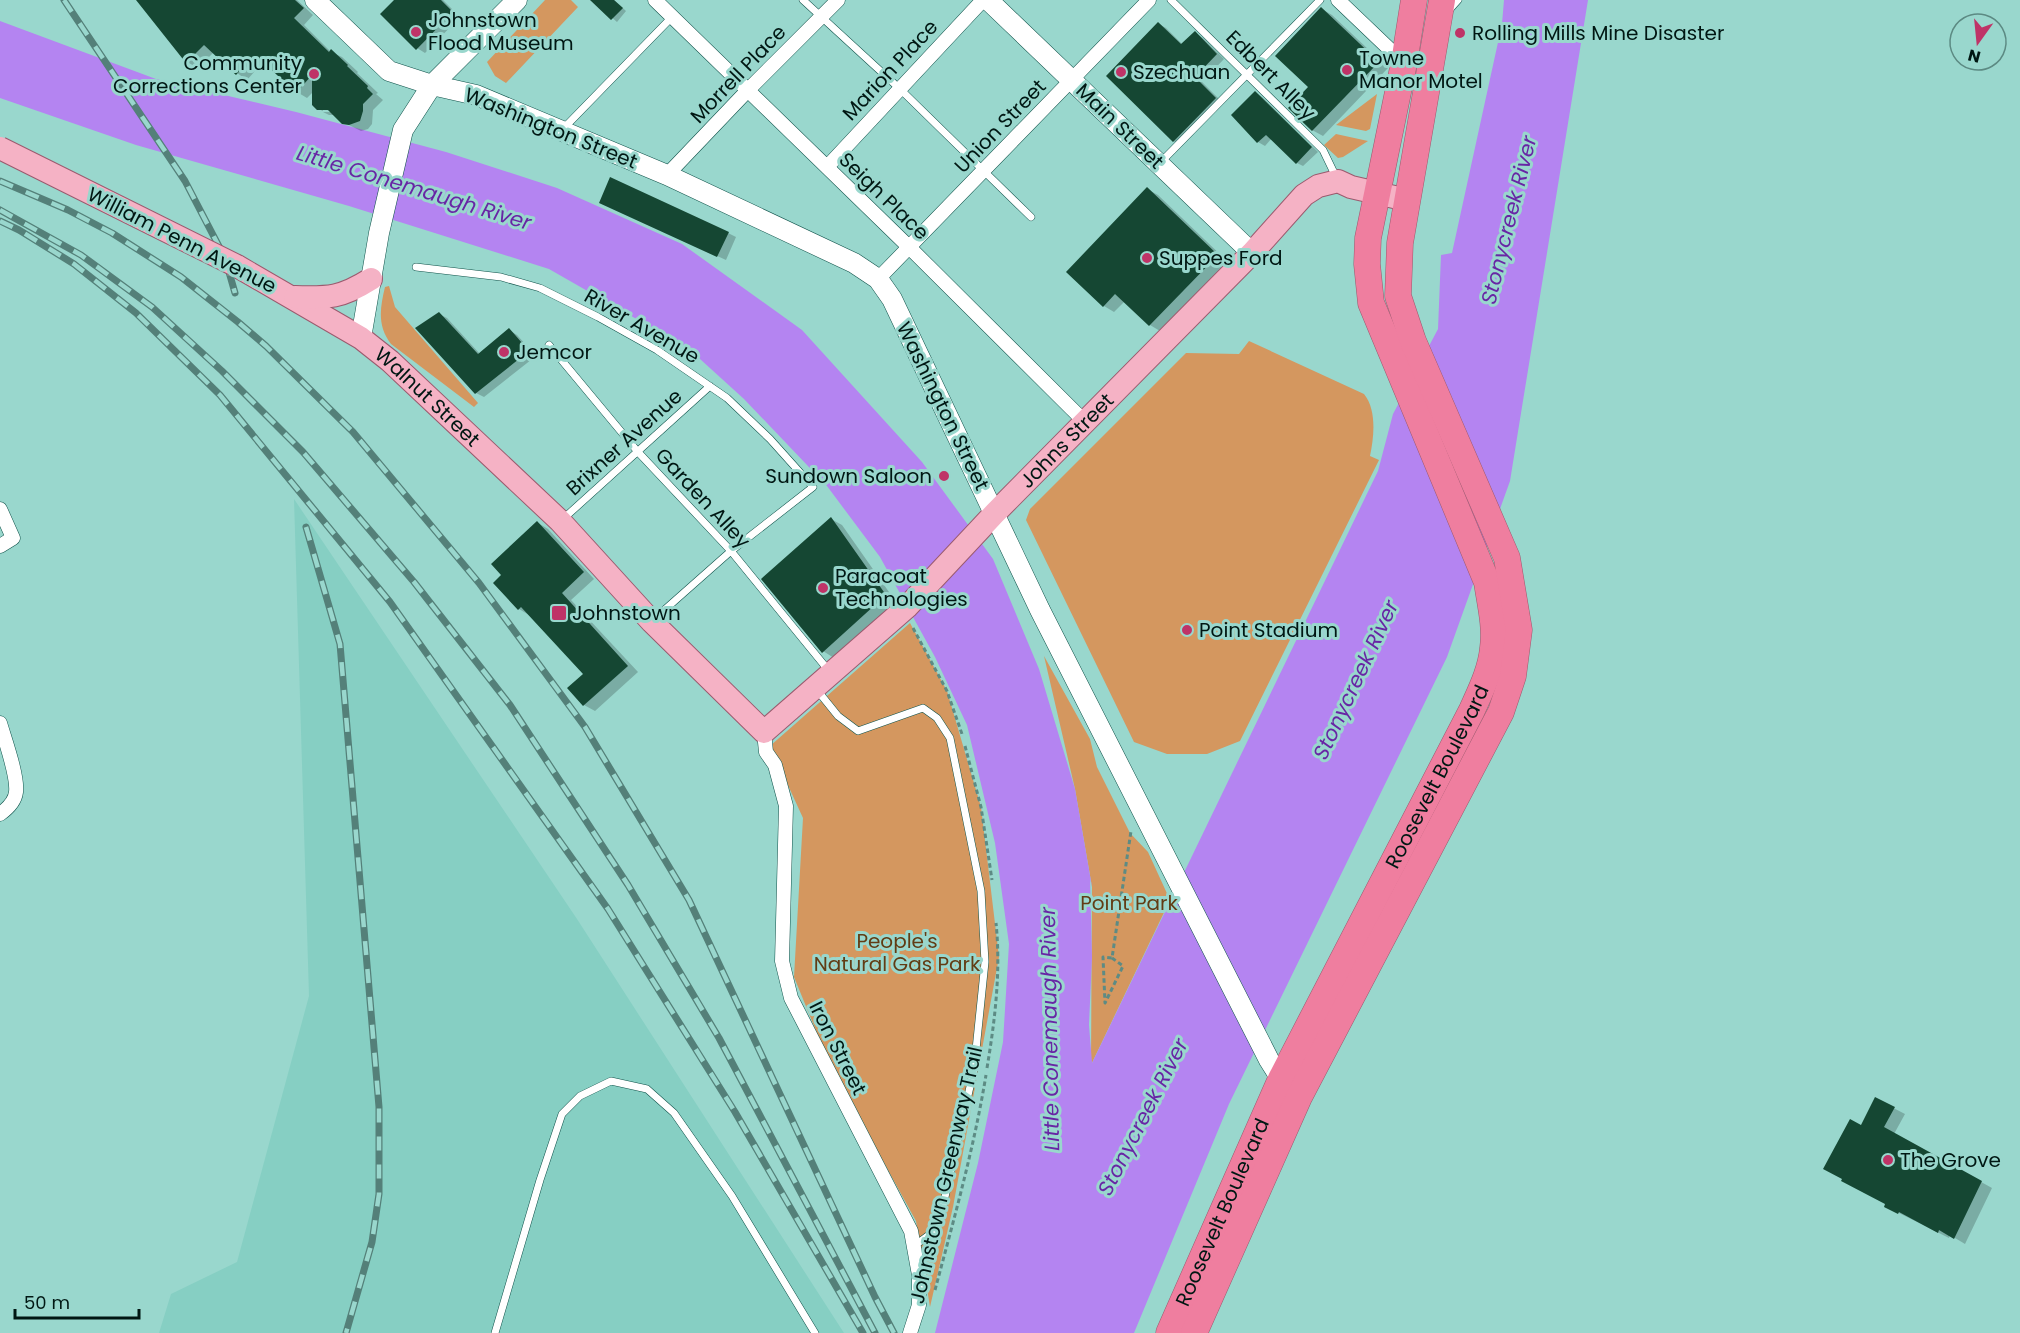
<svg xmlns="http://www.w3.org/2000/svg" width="2020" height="1333" viewBox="0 0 2020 1333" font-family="Poppins,sans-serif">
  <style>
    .built { fill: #86cfc3 }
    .green { fill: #d4975f }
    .water { fill: #b484f1 }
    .shadow { fill: #0003 }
    .building { fill: #154733 }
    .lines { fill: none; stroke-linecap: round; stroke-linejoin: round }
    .lane-casing { stroke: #0f524a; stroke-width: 8 }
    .street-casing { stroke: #0f524a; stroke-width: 15 }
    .secondary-casing { stroke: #0f524a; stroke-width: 21 }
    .primary-casing { stroke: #9b5a6e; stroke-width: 24 }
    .highway-casing { stroke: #9b5a6e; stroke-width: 27 }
    .path { stroke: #5d8b84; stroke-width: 3; stroke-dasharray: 4.5 3; stroke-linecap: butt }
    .lane { stroke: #fff; stroke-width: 7 }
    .street { stroke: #fff; stroke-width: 14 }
    .secondary { stroke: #fff; stroke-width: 20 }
    .primary { stroke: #f5b2c5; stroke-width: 22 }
    .highway { stroke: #ef7e9f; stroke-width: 26 }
    .rail-casing { stroke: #548079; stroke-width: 7 }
    .rail { stroke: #99d7cd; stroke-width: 4.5; stroke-dasharray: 14; stroke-linecap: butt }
    .primary-bridge-casing { stroke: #9b5a6e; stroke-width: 24; stroke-linecap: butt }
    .primary-bridge { stroke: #f5b2c5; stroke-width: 22 }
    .poi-dot { fill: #bf3367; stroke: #99d7cd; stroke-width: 2 }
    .labels { text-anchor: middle; stroke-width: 6; stroke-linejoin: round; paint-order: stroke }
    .poi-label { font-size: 20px; fill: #001713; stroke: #99d7cd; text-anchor: start }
    .street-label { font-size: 20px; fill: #001713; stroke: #99d7cd }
    .park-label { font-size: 20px; fill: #623c14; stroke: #99d7cd }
    .water-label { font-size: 21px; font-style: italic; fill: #6825a5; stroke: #99d7cd }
  </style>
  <rect width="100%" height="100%" fill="#99d7cd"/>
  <path class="built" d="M294 499 577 919 844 1333H159L171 1294 237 1262 309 996Z"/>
  <path class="green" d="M545 0H571L578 7 506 83 495 76 487 62Z
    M1377 94 1370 129 1366 131 1336 125Z
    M1336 134 1368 141 1343 157 1338 158 1324 145Z
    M389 286 395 307 478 403 474 407 391 344C377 326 380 308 385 287Z
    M1249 341 1364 394C1377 410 1374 437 1370 456L1379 460 1240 741 1207 754H1167L1134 742 1026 520 1030 509 1186 353 1239 354Z
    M910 623 947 691 981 807 999 957 953 1207 930 1307 916 1221 830 1065 794 977 803 818 770 746Z
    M1044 656 1090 739 1097 767 1130 833 1148 852 1170 900 1091 1065 1092 887 1075 789Z"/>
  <path class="water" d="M1504 0H1588L1510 481 1447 657 1229 1104 1134 1333H935L978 1163 1003 1042 1009 944 995 843 967 725 935 657 880 557 827 486 744 399 689 349 549 269 349 206 136 145 0 98V21L156 79 296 112 446 152 557 188 682 244 802 330 922 462 993 559 1039 669 1075 789 1092 887 1090 879 1092 957 1089 1025 1092 1063 1378 471 1393 414 1438 329 1441 255 1452 253 1502 24Z"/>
  <path class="shadow" d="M140 0H297L313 15 304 25 331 52 342 57 358 72 357 73 378 93 376 94 383 100 373 110 372 124 368 129 361 131 343 122 336 115H329L323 112H335L323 109V111L318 109 314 91 307 98 297 92 268 64 259 73 255 71 247 80 237 73 214 52 198 68 187 62 139 1Z
    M396 0H443L460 17 425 53 417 48Z
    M592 0H614L626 11 617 22Z
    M1322 9 1332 15 1388 68 1323 136 1312 130 1310 87Z
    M1159 24 1166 28 1183 45 1195 33 1203 38 1224 59 1202 82 1223 103 1181 145 1173 141Z
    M1256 93 1262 97 1318 152 1303 166 1297 163 1272 138 1265 146 1258 142 1233 115Z
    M1147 189 1158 195 1227 261 1160 331 1150 325 1125 301 1114 312 1104 306Z
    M608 206 728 233 736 237 726 260Z
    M439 314 447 318 480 354 509 330 517 335 536 356 484 397 476 393Z
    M831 519 842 525 896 602 834 658 823 651Z
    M538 523 548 529 594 579 571 600 638 672 595 711 584 705 585 674 529 615 519 609 503 575Z
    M1876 1099 1905 1114 1894 1134 1992 1188 1965 1244 1950 1235 1949 1238 1897 1212 1862 1127Z"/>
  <path class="building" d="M136 0H295L304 8 294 18 329 52 331 49 348 65 347 66 368 86 367 88 373 94 363 104V111L360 121 349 125 342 124 328 110H317L312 105V75L296 93 258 57 247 68 245 65 236 75 204 45 186 63Z
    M394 0H441L453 12 416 50 380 14Z
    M590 0H614L623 8 611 20Z
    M1321 7 1379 62 1312 131 1288 108 1308 87 1275 56Z
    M1158 22 1181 44 1195 31 1217 54 1195 77 1216 98 1173 142 1106 76Z
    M1255 91 1312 147 1296 164 1266 135 1257 143 1231 115Z
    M610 177 729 232 717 257 599 203Z
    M1147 187 1218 255 1149 326 1115 294 1103 307 1066 272Z
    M439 312 478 354 509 328 529 351 475 394 415 328Z
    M831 517 886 595 822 653 761 579Z
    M537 521 584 572 562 593 628 666 583 706 567 688 583 674 521 607 518 610 493 583 501 575 491 564Z
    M1875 1097 1895 1107 1884 1127 1982 1181 1954 1239 1939 1230 1938 1233 1899 1212 1898 1214 1884 1207 1885 1204 1841 1181 1842 1179 1823 1169 1850 1119 1861 1125Z"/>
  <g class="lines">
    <defs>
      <path id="lane" d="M803 0 900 89 1031 217
        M1171 0 1323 150 1337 179
        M1450 9 1458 0
        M563 129 672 17
        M1160 163 1320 0
        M416 267 501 277 540 288 598 317 657 350 727 398 770 439 813 487 731 551 653 620
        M549 345 638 452 731 551 829 671
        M563 519 710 386
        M817 690 838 716 858 731 923 708 937 718 950 738 981 891 985 962 974 1069 940 1219 933 1232 914 1246
        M495 1333 540 1180 562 1114 580 1096 611 1081 647 1089 674 1113 732 1196 815 1333"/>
      <path id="street" d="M655 0 909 247 1085 422
        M1338 0 1404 63
        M827 167 983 0
        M667 175 748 90 838 0
        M878 279 1149 0
        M0 509 13 538 0 546
        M0 723C5 740 18 776 16 792 15 801 7 809 0 814
        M764 732 766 752 775 765 786 806 782 961 791 998 911 1231 919 1275V1305L910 1333"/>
      <path id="secondary" d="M315 0 389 71 432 85 476 95 667 175 854 263 878 279 892 299 1040 610 1269 1060 1281 1079 1288 1087
        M988 0 1252 253
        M361 338 379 233 403 130 432 85 517 0"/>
      <g id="primary">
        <path id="s1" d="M237 266 361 338 390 361 560 521 652 622 764 732 907 607 995 513 1252 253 1304 195 1318 186 1338 181 1351 187 1407 200"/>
        <path d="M295 297C329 298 341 298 371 279"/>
      </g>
      <g id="highway">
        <path id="s2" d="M1169 1333 1281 1079 1472 710C1481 690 1491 670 1493 648 1496 626 1490 603 1487 582L1371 303 1367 264 1368 238 1404 63 1414 0"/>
        <path d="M1194 1333 1299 1097 1501 712 1513 676 1519 630 1507 558 1413 341 1398 296 1400 243 1442 0"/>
      </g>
    </defs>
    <use href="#lane" class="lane-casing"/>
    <use href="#street" class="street-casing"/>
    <use href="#secondary" class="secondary-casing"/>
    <use href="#primary" class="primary-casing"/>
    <use href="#highway" class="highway-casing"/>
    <path class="path" d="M913 628 947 691 962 734
      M965 746 981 807 992 880
      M1112 958 1123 966 1105 1003 1103 957 1112 958 1131 831
      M987 1068C995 1020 1001 971 996 923
      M935 1290C954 1219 974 1148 986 1075"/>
    <use href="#lane" class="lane"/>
    <use href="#street" class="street"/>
    <use href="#secondary" class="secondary"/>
    <use href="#primary" class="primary"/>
    <use href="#highway" class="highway"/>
    <defs>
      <path id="rail" d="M64 0 185 181 225 258 235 293
        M0 181 68 210 112 233 181 277 238 322 266 346 353 432 479 583 585 727 689 900 875 1297 894 1333
        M0 210 81 255 152 307 222 371 303 452 414 582 510 705 628 885 719 1038 875 1333
        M0 221 19 230 74 264 136 313 220 395 390 602 608 909 735 1112 863 1333
        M306 527 340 644 379 1107V1194L372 1242 346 1333"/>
    </defs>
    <use href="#rail" class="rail-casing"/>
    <use href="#rail" class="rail"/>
    <defs>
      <path id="primary-bridge" d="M0 148 237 266"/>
    </defs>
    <use href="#primary-bridge" class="primary-bridge-casing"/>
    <use href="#primary-bridge" class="primary-bridge"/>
  </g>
  <g class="poi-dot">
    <circle cx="416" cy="32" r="6"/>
    <circle cx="1460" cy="33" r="6"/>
    <circle cx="1347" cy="70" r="6"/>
    <circle cx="1121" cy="72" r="6"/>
    <circle cx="314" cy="74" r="6"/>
    <circle cx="1147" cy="258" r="6"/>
    <circle cx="504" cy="352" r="6"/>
    <circle cx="944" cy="476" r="6"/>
    <circle cx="823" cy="588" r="6"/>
    <rect x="551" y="605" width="16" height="16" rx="3"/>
    <circle cx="1187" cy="630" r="6"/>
    <circle cx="1888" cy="1160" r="6"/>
  </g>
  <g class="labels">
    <g class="poi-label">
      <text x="428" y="27">Johnstown<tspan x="428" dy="23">Flood Museum</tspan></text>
      <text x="1472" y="40">Rolling Mills Mine Disaster</text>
      <text x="1359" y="65">Towne<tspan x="1359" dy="23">Manor Motel</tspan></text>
      <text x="302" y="70" text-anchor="end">Community<tspan x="302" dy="23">Corrections Center</tspan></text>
      <text x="1133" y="79">Szechuan</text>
      <text x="1159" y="265">Suppes Ford</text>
      <text x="516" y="359">Jemcor</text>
      <text x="932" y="483" text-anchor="end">Sundown Saloon</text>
      <text x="835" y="583">Paracoat<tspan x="835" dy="23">Technologies</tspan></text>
      <text x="572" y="620">Johnstown</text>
      <text x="1199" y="637">Point Stadium</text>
      <text x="1900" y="1167">The Grove</text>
    </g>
    <g class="street-label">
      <text transform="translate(890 70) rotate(-47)" y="7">Marion Place</text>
      <text transform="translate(738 74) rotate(-46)" y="7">Morrell Place</text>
      <text transform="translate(1271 75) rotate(45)" y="7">Edbert Alley</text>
      <text transform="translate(1000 126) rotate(-46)" y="7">Union Street</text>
      <text transform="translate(1120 126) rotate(44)" y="7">Main Street</text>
      <text transform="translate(551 128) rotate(22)" y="7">Washington Street</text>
      <text transform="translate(884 196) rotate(44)" y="7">Seigh Place</text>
      <text transform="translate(182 240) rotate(27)" y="7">William Penn Avenue</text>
      <text transform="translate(642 326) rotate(30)" y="7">River Avenue</text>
      <text dy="7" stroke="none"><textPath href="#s1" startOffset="232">Walnut Street</textPath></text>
      <text transform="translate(943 406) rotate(64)" y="7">Washington Street</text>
      <text dy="7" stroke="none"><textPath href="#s1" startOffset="1128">Johns Street</textPath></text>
      <text transform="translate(624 442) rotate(-42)" y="7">Brixner Avenue</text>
      <text transform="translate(703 498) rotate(47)" y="7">Garden Alley</text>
      <text dy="7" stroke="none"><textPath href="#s2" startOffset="618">Roosevelt Boulevard</textPath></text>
      <text transform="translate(838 1048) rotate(63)" y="7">Iron Street</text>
      <text transform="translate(946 1175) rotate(-77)" y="7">Johnstown Greenway Trail</text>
      <text dy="7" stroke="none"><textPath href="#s2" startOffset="132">Roosevelt Boulevard</textPath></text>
    </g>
    <g class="park-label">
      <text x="1129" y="910">Point Park</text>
      <text x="897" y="948">People's<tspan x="897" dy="23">Natural Gas Park</tspan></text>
    </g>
    <g class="water-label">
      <text transform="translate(414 188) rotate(17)" y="7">Little Conemaugh River</text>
      <text transform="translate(1509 220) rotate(-76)" y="7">Stonycreek River</text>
      <text transform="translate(1356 680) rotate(-65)" y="7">Stonycreek River</text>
      <text transform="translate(1050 1029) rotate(-91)" y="7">Little Conemaugh River</text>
      <text transform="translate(1143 1117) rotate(-63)" y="7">Stonycreek River</text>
    </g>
  </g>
  <g transform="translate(1978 42) rotate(195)"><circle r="28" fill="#99d7cd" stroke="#5c8a83" stroke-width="1.5"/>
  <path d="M0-4.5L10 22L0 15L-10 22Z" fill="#bf3367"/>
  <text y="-9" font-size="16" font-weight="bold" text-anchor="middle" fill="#001713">N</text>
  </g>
  <path d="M15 1309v9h124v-9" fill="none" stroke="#001713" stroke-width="3"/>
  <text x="24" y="1309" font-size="18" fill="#001713" stroke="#99d7cd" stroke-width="4.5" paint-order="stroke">50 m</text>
</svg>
